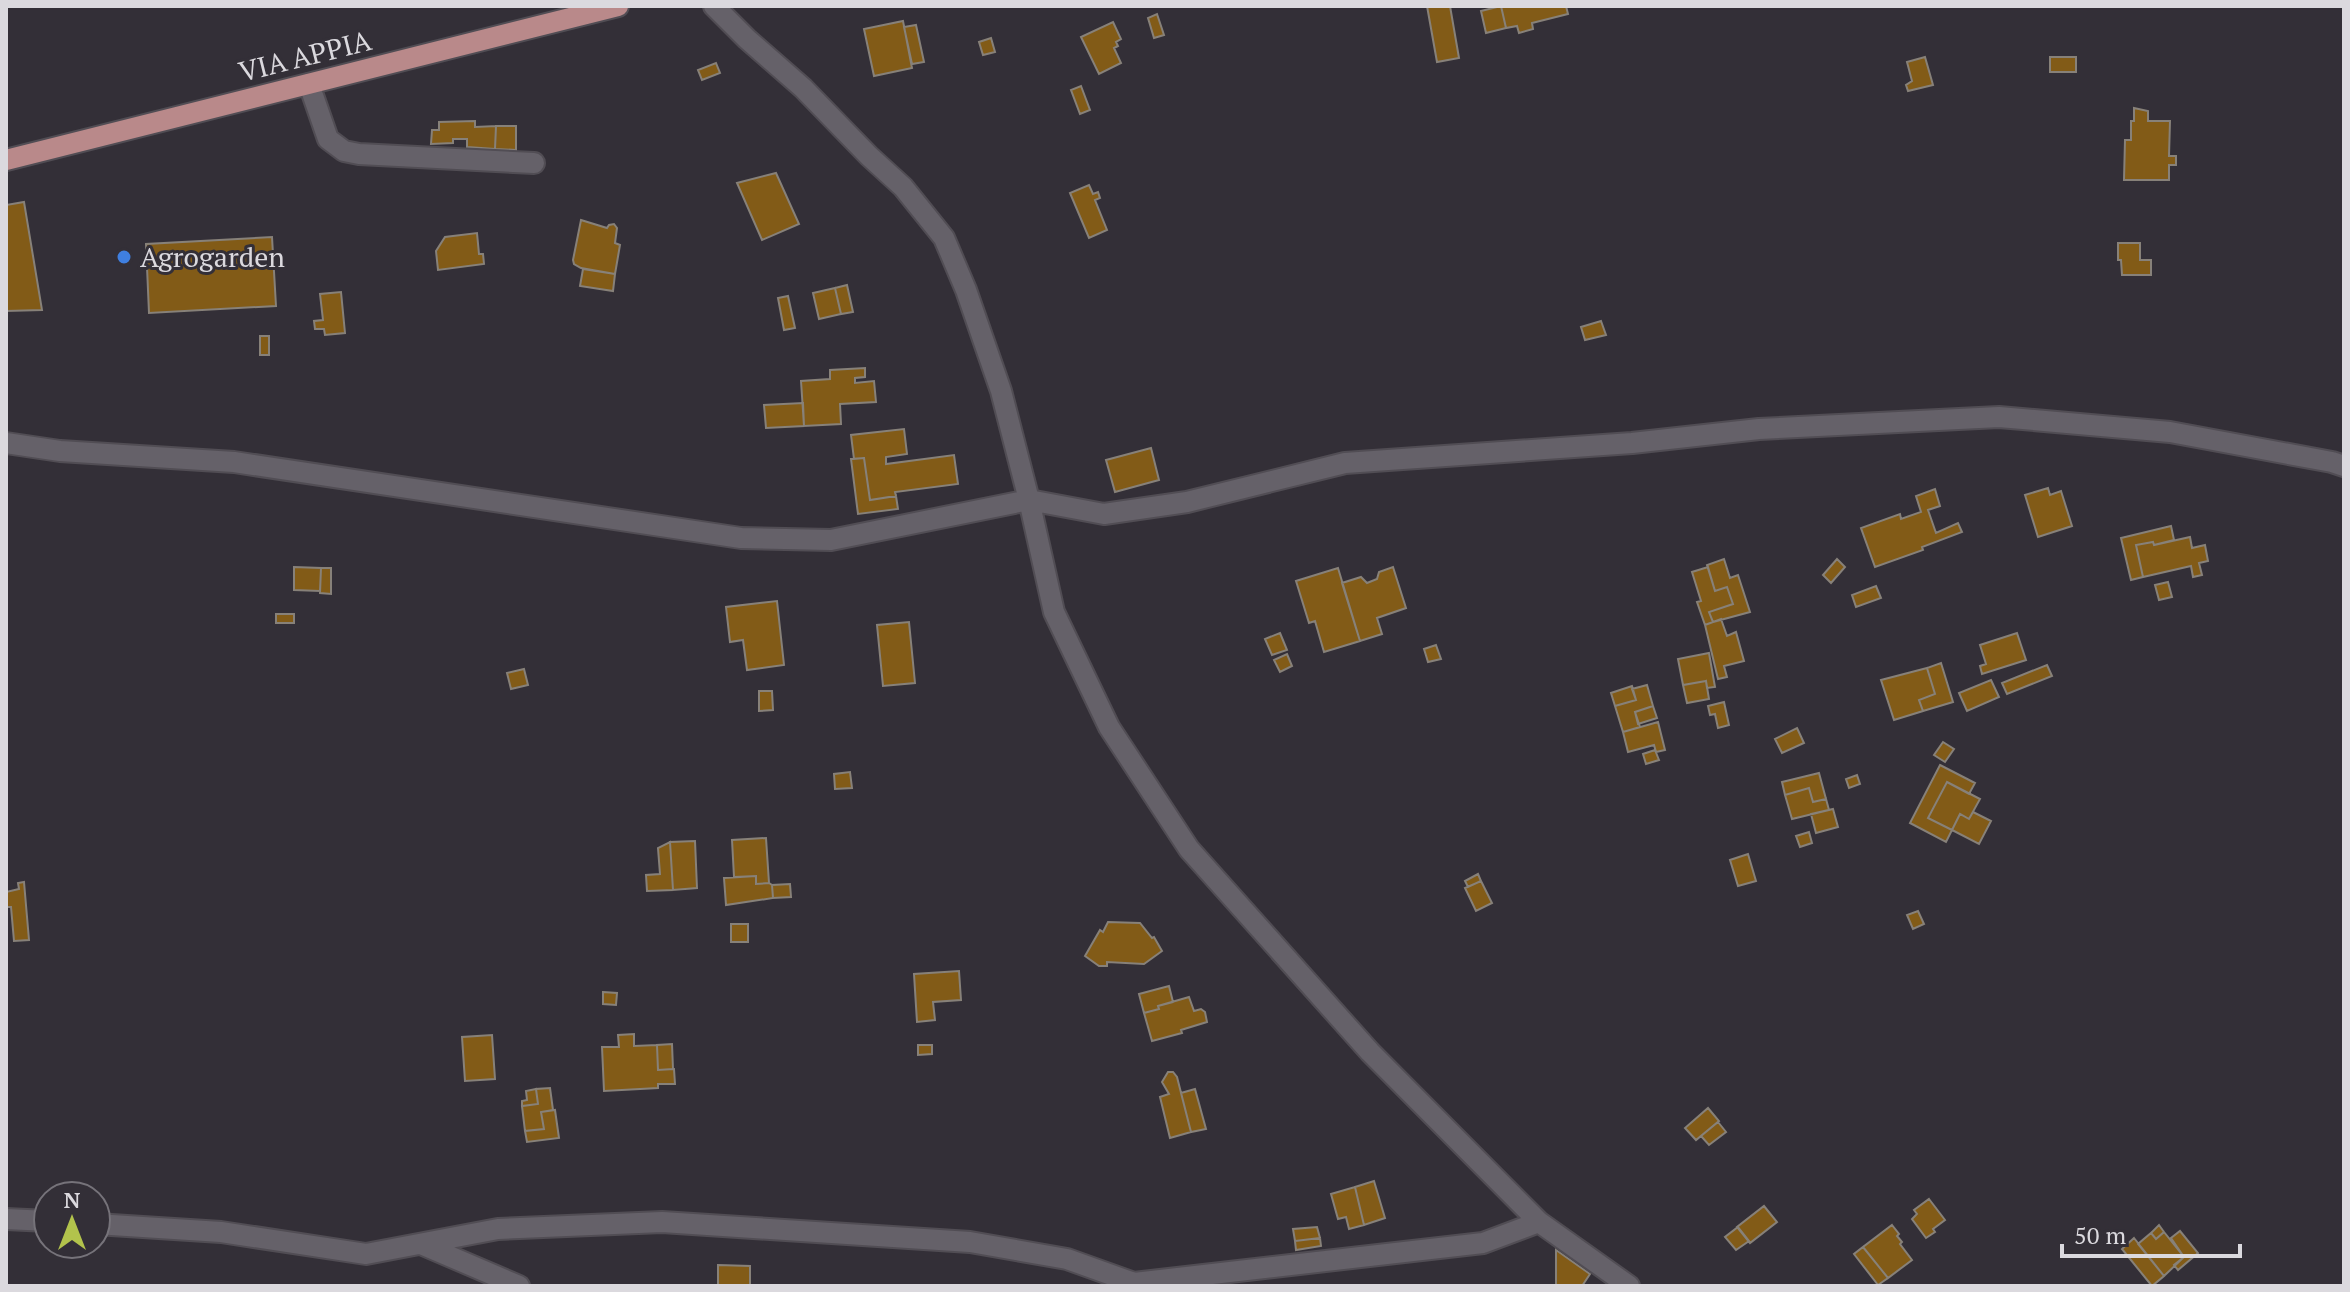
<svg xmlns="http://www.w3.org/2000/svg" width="2350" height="1292" viewBox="0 0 2350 1292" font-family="'PT Serif',serif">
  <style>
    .building { fill: #825b17; stroke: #878179; stroke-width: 2 }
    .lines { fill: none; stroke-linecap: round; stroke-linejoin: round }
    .minor-casing { stroke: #514d54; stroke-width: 24 }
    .major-casing { stroke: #514d54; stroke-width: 24 }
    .minor { stroke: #656169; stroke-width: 20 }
    .major { stroke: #b9898a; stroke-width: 20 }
    .shop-dot { fill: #3f7fe0; stroke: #332f37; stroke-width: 3 }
    .labels { text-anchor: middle; stroke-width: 6; stroke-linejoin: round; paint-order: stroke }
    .street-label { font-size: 28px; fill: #dbd9de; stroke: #332f37 }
    .poi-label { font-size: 28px; fill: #dbd9de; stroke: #332f37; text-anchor: start }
  </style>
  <rect width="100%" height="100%" fill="#332f37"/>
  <path class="building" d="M1427 6H1450L1459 58 1437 62Z
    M1501 6H1566L1568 14 1532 23 1533 29 1519 33 1517 26 1506 28Z
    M1501 6 1506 28 1486 33 1481 11Z
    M1157 14 1164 35 1154 38 1148 18Z
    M903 21 912 68 874 76 864 29Z
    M1113 22 1121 39 1116 42 1118 46 1114 48 1121 63 1099 74 1081 37Z
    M916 25 924 62 912 64 904 27Z
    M991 38 995 52 983 55 979 42Z
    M1925 57 1933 85 1908 91 1906 85 1912 81 1907 62Z
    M2050 57H2076V72H2050Z
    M716 63 720 73 702 80 698 70Z
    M1081 86 1090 110 1080 114 1071 90Z
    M2134 108 2148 111V121H2170L2169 156H2176V165H2169V180H2124L2125 140H2131V121H2134Z
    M475 121V127L496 126 495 149 467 147V139H453V143L431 144 432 130H439V122Z
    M496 126H516V150L495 149Z
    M776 173 799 224 762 240 737 183Z
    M1089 185 1093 194 1098 192 1100 198 1095 200 1107 230 1089 238 1070 193Z
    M24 202 42 310 6 311V205Z
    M581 220 607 228 609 225 614 224 617 228 615 243 620 245 615 274 581 268 574 264 573 260Z
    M477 233 479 254H483L484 264 438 270 436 251 445 237Z
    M272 237 276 306 149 313 146 244Z
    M2118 243H2140V260H2151V275H2122L2121 260H2118Z
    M583 269 615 274 613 291 580 286Z
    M847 285 853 312 841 314 835 288Z
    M835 288 841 314 819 319 813 293Z
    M341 292 345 333 325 335 324 329H315L314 321 323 320 320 294Z
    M788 296 795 328 784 330 778 298Z
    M1601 321 1606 335 1585 340 1581 327Z
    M260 336H269V355H260Z
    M865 368V377L855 378V383L874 381 876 402 840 404 841 424 804 426 801 381 830 379V370Z
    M803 403 804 426 766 428 764 405Z
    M904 429 907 454 886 457V464L954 455 958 484 895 492 896 496 870 500 864 458 854 459 851 435Z
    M1151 448 1159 480 1115 492 1106 460Z
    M864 458 870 500 896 496 898 509 858 514 851 459Z
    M2048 488 2050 495 2061 491 2072 526 2038 537 2025 495Z
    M1935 489 1940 506 1928 510 1936 533 1958 523 1962 532 1922 547 1923 550 1875 567 1861 528 1900 514 1901 519 1921 512 1916 496Z
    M2171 526 2174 540 2154 545 2153 542 2136 545 2143 577 2131 580 2121 538Z
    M2190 537 2192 548 2205 545 2208 561 2199 563 2202 575 2193 577 2191 566 2143 577 2136 545 2153 542 2154 545Z
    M1724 559 1730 578 1738 575 1750 612 1713 622 1709 612 1733 604 1727 587 1715 591 1707 565Z
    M1837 559 1845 567 1831 583 1823 575Z
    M294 567 321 568 320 591 294 590Z
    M1393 567 1406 608 1377 618 1382 634 1360 641 1342 583 1361 577 1367 583 1377 579 1379 572Z
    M1708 567 1715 591 1727 587 1733 604 1709 612 1713 622 1705 625 1697 602 1701 601 1692 572Z
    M321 568H331V594L320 593Z
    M1338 568 1360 641 1324 652 1315 621 1309 623 1296 581Z
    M2168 582 2172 597 2159 600 2155 585Z
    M1876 586 1881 598 1856 607 1852 595Z
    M777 601 784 665 747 670 743 640 730 642 726 607Z
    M276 614H294V623H276Z
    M1721 619 1727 636 1736 632 1744 661 1724 666 1727 677 1718 679 1705 625Z
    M909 622 915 683 883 686 877 625Z
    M1280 633 1287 650 1272 655 1265 639Z
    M2017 633 2026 660 1982 674 1980 666 1986 664 1980 645Z
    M1436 645 1441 659 1428 662 1424 649Z
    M1709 653 1715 687 1707 688 1706 681 1683 685 1678 659Z
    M1287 654 1292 666 1280 672 1274 660Z
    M1941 663 1953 702 1923 711 1919 700 1935 694 1927 668Z
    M2047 665 2052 676 2007 694 2002 683Z
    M1927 668 1935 694 1919 700 1923 711 1894 720 1881 680Z
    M524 669 528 685 511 689 507 673Z
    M1991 680 1999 697 1967 711 1959 693Z
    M1706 681 1709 699 1687 703 1683 685Z
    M1647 685 1653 706 1635 712 1640 727 1623 732 1615 706 1636 700 1632 689Z
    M1632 686 1636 700 1615 706 1611 693Z
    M759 691H772L773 710 759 711Z
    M1724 702 1729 725 1718 728 1715 714 1710 715 1708 706Z
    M1653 706 1657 718 1638 724 1635 712Z
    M1658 722 1665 750 1656 752 1654 745 1628 752 1623 732Z
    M1797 728 1804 743 1782 753 1775 739Z
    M1943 742 1954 749 1945 762 1934 755Z
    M1655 750 1659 760 1646 764 1643 754Z
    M1940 765 1975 783 1969 794 1947 782 1928 818 1952 830 1946 842 1910 823Z
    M850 772 852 788 835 789 834 774Z
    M1819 773 1826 799 1813 802 1809 788 1785 795 1782 782Z
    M1857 775 1860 784 1849 788 1846 779Z
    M1947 782 1980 799 1969 819 1960 814 1952 830 1928 818Z
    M1809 788 1813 802 1826 799 1829 810 1792 819 1785 795Z
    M1833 809 1838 827 1816 833 1811 814Z
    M1973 812 1991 821 1979 844 1952 830 1960 814 1969 819Z
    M1809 832 1812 843 1800 847 1796 836Z
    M766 838 769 883 756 884V876L734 877 732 840Z
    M695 841 697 888 673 890 670 842Z
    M670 842 673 890 647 891 646 875 660 874 658 848Z
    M1748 854 1756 881 1738 886 1730 860Z
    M1478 874 1481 881 1468 887 1465 881Z
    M756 876V884L769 883 772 885 773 898 726 905 724 878Z
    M1481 881 1492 903 1476 911 1465 888Z
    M24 882 29 940 14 941 11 907H6V892L19 889 18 883Z
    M790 884 791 897 773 898 772 885Z
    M1918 911 1924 924 1913 929 1907 915Z
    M1108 922 1140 923 1152 938 1154 937 1162 951 1144 964 1107 962V966H1099L1085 956 1100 930 1103 932Z
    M731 924H748V942H731Z
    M959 971 961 1000 933 1002 935 1020 917 1022 914 974Z
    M1169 986 1173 1002 1158 1006 1159 1009 1144 1013 1139 994Z
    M603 992 617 993 616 1005 603 1004Z
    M1189 997 1194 1011 1201 1009 1205 1012 1207 1022 1181 1030 1182 1033 1152 1041 1144 1013 1159 1009 1158 1006Z
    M634 1034V1046L657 1045 658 1070 674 1069 675 1084H658V1088L604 1091 602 1047H619L618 1035Z
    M492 1035 495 1079 465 1081 462 1037Z
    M672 1044 673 1069 658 1070 657 1045Z
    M918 1045H932V1054L918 1055Z
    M1168 1072H1173L1177 1077 1191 1132 1170 1138 1160 1097 1169 1094 1162 1082Z
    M550 1088 553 1110 541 1112 544 1129 525 1131 522 1106 538 1104 536 1089Z
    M536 1089 538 1104 522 1106V1101L527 1100 526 1091Z
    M1195 1089 1206 1129 1191 1132 1181 1093Z
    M1708 1108 1719 1121 1696 1140 1685 1128Z
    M555 1110 559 1138 527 1142 525 1131 544 1129 541 1112Z
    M1718 1122 1726 1132 1709 1145 1701 1136Z
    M1374 1181 1385 1218 1364 1225 1355 1187Z
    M1355 1187 1364 1225 1349 1229 1346 1217 1338 1219 1331 1194Z
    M1929 1199 1945 1220 1933 1229 1935 1232 1926 1238 1912 1219 1917 1214 1914 1210Z
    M1764 1206 1777 1222 1750 1243 1737 1227Z
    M1892 1225 1899 1234 1897 1236 1902 1242 1900 1244 1912 1260 1888 1278 1863 1247Z
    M2159 1225 2164 1232 2156 1239 2151 1233Z
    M1317 1227 1320 1238 1295 1241 1293 1229Z
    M1738 1227 1749 1241 1736 1250 1725 1237Z
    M2180 1231 2198 1253 2178 1270 2174 1265 2184 1257 2171 1238Z
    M2164 1232 2184 1257 2164 1276 2138 1244 2151 1233 2156 1239Z
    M1320 1238 1321 1246 1296 1250 1295 1241Z
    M2134 1238 2164 1276 2152 1286 2122 1249Z
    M1863 1247 1888 1278 1878 1285 1854 1254Z
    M1556 1250 1590 1274 1582 1286H1556Z
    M718 1265 750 1266V1286H718Z"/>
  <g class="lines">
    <defs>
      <path id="minor" d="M714 6 747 39 803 88 869 156 903 187 944 238 966 290 1001 391 1029 500 1054 612 1109 727 1189 849 1370 1052 1539 1222 1629 1286
        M309 84 328 139 344 151 359 154 534 163
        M6 443 60 451 234 462 741 538 831 540 1029 500 1104 514 1187 502 1345 463 1632 443 1759 429 1999 417 2170 432 2332 462 2344 466
        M6 1219 48 1221
        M96 1224 221 1232 366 1254 498 1229 662 1222 970 1242 1067 1259 1134 1283 1483 1243 1539 1222
        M421 1244 519 1286"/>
      <path id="major" d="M6 160 618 6"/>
    </defs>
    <use href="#minor" class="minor-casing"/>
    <use href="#major" class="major-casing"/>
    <use href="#minor" class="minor"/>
    <use href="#major" class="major"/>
  </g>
  <circle class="shop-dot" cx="124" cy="257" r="8"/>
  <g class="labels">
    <g class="street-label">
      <text transform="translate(305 56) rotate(-14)" y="10">VIA APPIA</text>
    </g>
    <g class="poi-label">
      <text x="140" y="267">Agrogarden</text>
    </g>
  </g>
  <rect width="2350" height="1292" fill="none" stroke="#dbd9de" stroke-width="16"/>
  <g transform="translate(72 1220)"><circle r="38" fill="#332f37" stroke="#76737a" stroke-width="2"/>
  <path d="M0-6L14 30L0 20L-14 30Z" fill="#b2c34c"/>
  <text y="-12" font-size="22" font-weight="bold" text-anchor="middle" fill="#dbd9de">N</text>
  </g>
  <path d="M2062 1244v12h178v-12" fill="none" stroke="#dbd9de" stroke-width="4"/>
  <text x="2074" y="1244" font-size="24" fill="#dbd9de" stroke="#332f37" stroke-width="6" paint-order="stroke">50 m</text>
</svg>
